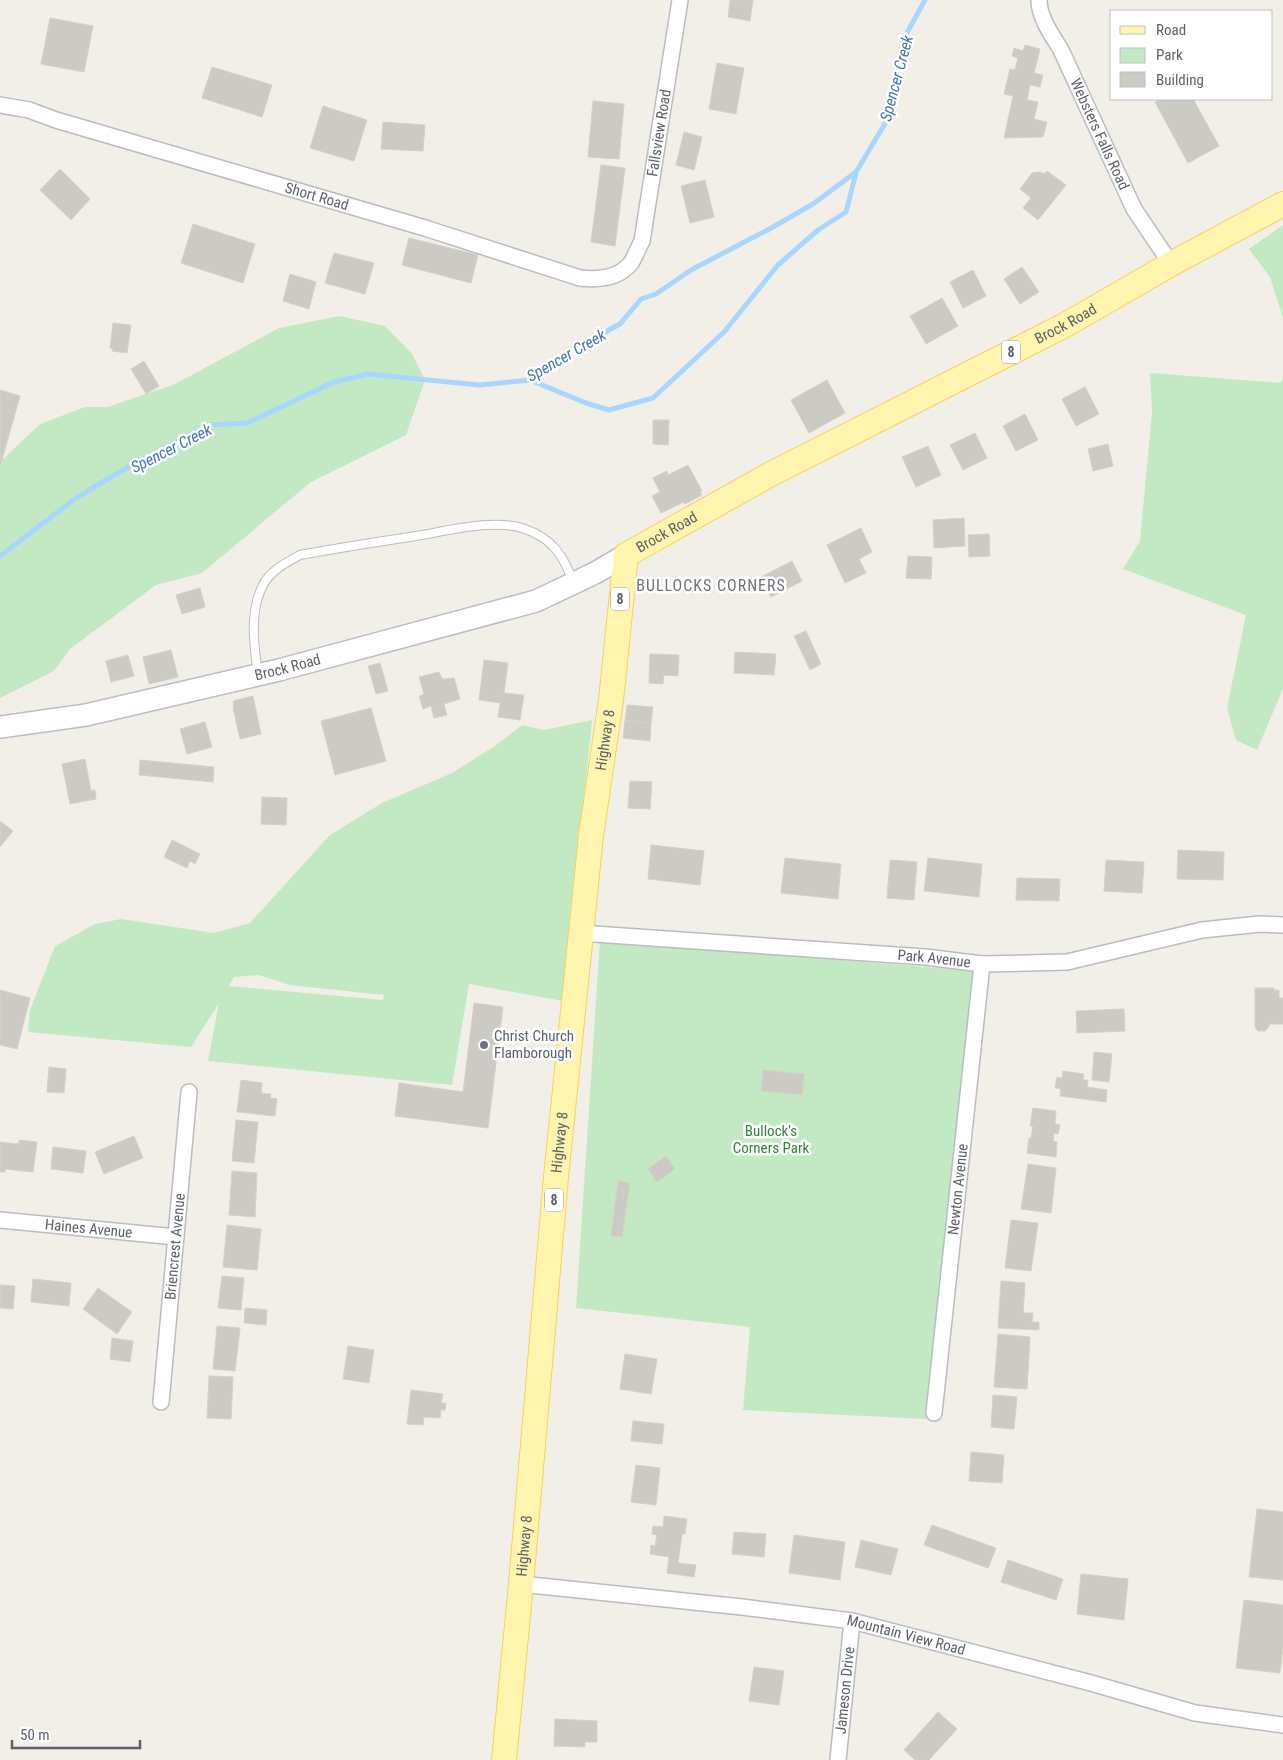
<svg xmlns="http://www.w3.org/2000/svg" width="1283" height="1760" viewBox="0 0 1283 1760" font-family="'Roboto Condensed',sans-serif">
  <style>
    .green { fill: #c3e9c4; fill-rule: evenodd }
    .lines { fill: none; stroke-linecap: round; stroke-linejoin: round }
    .stream { stroke: #a9d6ff; stroke-width: 5 }
    .building { fill: #cccac4; stroke: #d6d1c5 }
    .service-casing { stroke: #b9bcc1; stroke-width: 10 }
    .minor-casing { stroke: #b9bcc1; stroke-width: 18 }
    .secondary-casing { stroke: #babdc3; stroke-width: 24 }
    .primary-casing { stroke: #f8d258; stroke-width: 26 }
    .service { stroke: #fff; stroke-width: 8 }
    .minor { stroke: #fff; stroke-width: 15 }
    .secondary { stroke: #fff; stroke-width: 21 }
    .primary { stroke: #fff5ae; stroke-width: 24 }
    .worship-dot { fill: #6b7280; stroke: #fff; stroke-width: 2 }
    .labels { text-anchor: middle; stroke-width: 5; stroke-linejoin: round; paint-order: stroke }
    .shield { fill: #fff; stroke: #8e9195; stroke-width: 1 }
    .shield-label { font-size: 14px; font-weight: bold; fill: #5e6268 }
    .street-label { font-size: 15px; fill: #5e6268; stroke: #fff }
    .worship-label { font-size: 15px; fill: #5b616d; stroke: #fff; text-anchor: start }
    .park-label { font-size: 15px; fill: #308438; stroke: #fff }
    .water-label { font-size: 16px; font-style: italic; fill: #3f75b8; stroke: #fff }
    .neighbourhood-label { font-size: 16px; letter-spacing: 1px; fill: #6f747a; stroke: #fff }
  </style>
  <rect width="100%" height="100%" fill="#f1efe7"/>
  <path class="green" d="M1283 225V318L1270 277 1249 249Z
    M339 316 385 326 412 354 425 380 406 435 311 482 202 573 156 585 70 649 54 671 0 698V462L40 424 85 407H108L175 384 279 328Z
    M1150 373 1281 383 1283 377V689L1257 750 1236 740 1227 708 1246 615 1123 569 1140 541 1152 412Z
    M592 720 563 1001 469 984 452 1085 208 1061 219 1003 191 1047 28 1032 30 1010 55 946 95 924 121 919 214 933 250 923 330 835 382 803 452 773 495 746 522 725 544 730ZM259 975 290 985 384 995 383 1000 229 986 234 977Z
    M600 940 973 971 926 1419 743 1410 750 1327 576 1308Z"/>
  <g class="lines">
    <path class="stream" d="M530 380 586 403 609 410 653 398 724 332 778 265 818 230 846 212 856 173
      M0 556 76 498 121 471 208 425 247 423 334 382 368 374 479 385 530 380 570 351 620 324 641 299 656 294 691 270 773 227 813 204 856 172 886 122 903 40 925 0"/>
  </g>
  <path class="building" d="M730 0H753L750 21 728 17Z
    M50 18 93 26 84 72 41 64Z
    M1025 45 1040 49 1034 73 1043 75 1040 87 1030 85 1027 100 1038 102 1034 119 1047 122 1043 137 1004 138 1013 96 1004 94 1010 69 1015 70 1018 58 1012 56 1014 48 1023 51Z
    M717 63 744 68 736 114 709 109Z
    M212 67 272 85 262 117 202 98Z
    M1161 99H1193L1219 146 1188 163 1155 102Z
    M593 101 624 104 619 159 588 157Z
    M323 106 367 120 354 161 310 148Z
    M383 122 425 125 423 151 381 149Z
    M684 132 702 137 694 170 676 165Z
    M601 165 625 168 615 246 591 242Z
    M60 169 90 199 71 220 40 190Z
    M1047 171 1066 185 1038 220 1023 208 1031 198 1020 189 1032 173 1039 172 1045 174Z
    M705 180 714 217 690 223 681 186Z
    M193 224 255 244 243 283 181 263Z
    M409 238 478 255 471 283 402 265Z
    M334 253 374 263 365 294 325 283Z
    M1022 267 1039 292 1020 304 1004 279Z
    M973 270 986 296 963 308 950 282Z
    M290 274 316 282 309 309 283 301Z
    M942 298 958 326 926 344 910 316Z
    M113 323 131 325 127 353 112 351 113 349 110 348Z
    M144 361 159 386 146 394 131 369Z
    M827 380 845 413 809 433 791 400Z
    M1085 387 1099 414 1076 426 1062 399Z
    M0 390 20 396 0 467Z
    M1025 414 1038 440 1016 451 1003 426Z
    M653 420H669L668 445 653 444Z
    M975 433 987 458 963 470 950 445Z
    M1108 444 1113 466 1093 471 1088 449Z
    M928 446 941 475 916 487 902 457Z
    M688 465 702 491 700 492 702 495 685 504 684 502 661 513 652 496 660 492 653 478 667 471 668 475Z
    M964 518 965 546 934 548 933 520Z
    M861 528 872 552 859 559 866 573 845 583 827 545Z
    M989 534 990 556 969 557 968 535Z
    M908 556 932 557 931 579 906 578Z
    M792 561 802 581 771 597 761 577Z
    M200 588 205 607 182 614 176 595Z
    M806 631 821 664 810 670 794 636Z
    M171 650 178 677 149 684 143 657Z
    M735 652 776 654 774 675 734 673Z
    M650 654 679 655 678 676 664 675 663 684 649 683Z
    M128 655 134 676 111 682 106 661Z
    M484 660 508 663 504 693 524 695 520 720 498 717 500 703 479 700Z
    M380 663 388 691 376 694 368 666Z
    M439 672 442 679 454 678 460 699 444 704 447 715 434 718 431 706 423 709 419 696 424 694 419 677Z
    M253 696 261 734 240 739 233 708 234 707 233 701Z
    M627 705 653 707 651 723 625 721Z
    M371 708 386 761 335 775 321 721Z
    M625 721 651 723 650 741 623 738Z
    M205 722 212 747 187 754 180 729Z
    M85 759 91 791 95 790 96 799 70 804 62 764Z
    M140 760 214 767 213 782 139 775Z
    M630 781 652 782 650 809 628 808Z
    M262 797 287 798 286 825 261 824Z
    M0 821 13 831 0 847Z
    M172 840 200 854 195 864 190 861 187 868 164 857Z
    M651 845 704 851 700 885 648 879Z
    M1178 850 1224 852 1223 880 1177 879Z
    M785 858 841 864 838 899 781 893Z
    M928 858 982 864 979 897 924 891Z
    M890 860 917 862 914 900 887 898Z
    M1106 860 1144 862 1142 893 1104 891Z
    M1017 878 1060 879 1059 901 1016 900Z
    M1255 988H1274V990H1279V998H1283V1024H1269V1027L1265 1031H1258L1255 1027Z
    M0 990 30 998 17 1049 0 1045Z
    M474 1003 503 1007 488 1128 395 1116 399 1083 463 1092Z
    M1124 1009 1125 1031 1077 1033 1076 1011Z
    M1094 1052 1112 1054 1109 1082 1092 1080Z
    M49 1067 66 1069 64 1093 47 1092Z
    M763 1070 804 1074 802 1095 761 1091Z
    M1063 1071 1084 1074 1083 1080H1088L1087 1087 1107 1090 1106 1102 1060 1096 1061 1089 1055 1088 1057 1077 1062 1078Z
    M241 1080 262 1083 261 1093 271 1094 270 1098 277 1099 275 1116 237 1112Z
    M1033 1108 1056 1111 1055 1124 1060 1125 1058 1134 1054 1133 1053 1141 1057 1142 1056 1157 1027 1153 1029 1138H1031L1033 1126H1030Z
    M236 1120 258 1122 254 1163 232 1161Z
    M134 1136 143 1158 104 1174 95 1152Z
    M19 1140 37 1142 33 1172 5 1169V1172H0V1142L19 1144Z
    M53 1147 86 1151 83 1173 51 1169Z
    M666 1156 675 1169 657 1182 648 1169Z
    M1028 1164 1056 1168 1051 1213 1021 1209Z
    M232 1171 257 1173 255 1217 229 1215Z
    M618 1181 630 1183 622 1237 611 1236Z
    M1011 1220 1038 1223 1031 1271 1005 1268Z
    M227 1225 261 1229 257 1270 223 1267Z
    M222 1276 244 1278 241 1310 218 1308Z
    M33 1279 71 1283 69 1306 31 1302Z
    M1001 1281 1025 1283 1023 1313H1033L1032 1322H1039V1330L998 1328Z
    M0 1285 15 1286 13 1309 0 1308Z
    M98 1288 132 1312 117 1334 83 1309Z
    M245 1308 267 1310 266 1325 244 1323Z
    M217 1326 240 1328 235 1371 213 1369Z
    M998 1334 1030 1337 1027 1389 994 1387Z
    M112 1338 133 1341 130 1362 110 1359Z
    M348 1346 374 1350 369 1383 343 1379Z
    M625 1354 657 1359 651 1394 620 1389Z
    M209 1376 233 1377 231 1419 207 1418Z
    M411 1390 443 1394 441 1403H446L445 1410H441L440 1418 424 1417 423 1425 407 1424Z
    M993 1395 1017 1397 1014 1429 991 1427Z
    M633 1421 664 1424 662 1444 631 1441Z
    M971 1452 1004 1455 1002 1483 969 1481Z
    M636 1465 660 1468 656 1505 631 1502Z
    M1257 1509 1283 1512V1580L1249 1577Z
    M664 1516 687 1519 685 1534H682L678 1563 696 1565 694 1577 667 1573 669 1557 650 1554 651 1545 655 1546 657 1535 652 1534 653 1526 663 1527Z
    M932 1525 996 1548 988 1568 924 1545Z
    M734 1532 766 1534 764 1557 732 1554Z
    M794 1535 845 1542 840 1580 789 1573Z
    M861 1540 898 1549 891 1575 855 1567Z
    M1008 1560 1063 1579 1056 1600 1001 1582Z
    M1081 1574 1128 1579 1124 1620 1077 1614Z
    M1244 1600 1283 1605V1648L1280 1673 1236 1668Z
    M754 1667 784 1671 779 1705 749 1701Z
    M938 1712 957 1729 929 1760H915L904 1750Z
    M555 1719 597 1721V1742H585V1747L554 1746Z"/>
  <g class="lines">
    <defs>
      <path id="service" d="M258 674C254 645 249 612 263 585 270 571 287 562 300 555 338 548 377 542 416 536 447 531 496 518 525 529 552 538 565 557 573 583"/>
      <g id="minor">
        <path id="s1" d="M1039 0C1039 18 1052 35 1061 50L1134 209 1171 264"/>
        <path id="s2" d="M0 105 29 110 56 120 425 228 580 278C598 280 619 278 631 263 635 257 638 248 642 241L680 0"/>
        <path id="s3" d="M580 933 925 957 982 964 1067 962 1202 930 1260 924 1283 925"/>
        <path id="s4" d="M0 1220 176 1237"/>
        <path id="s5" d="M161 1402 189 1092"/>
        <path id="s6" d="M934 1413 982 964"/>
        <path id="s7" d="M521 1584 742 1607 852 1621 1091 1683 1195 1713 1283 1725"/>
        <path id="s8" d="M838 1760 852 1621"/>
      </g>
      <g id="secondary">
        <path id="s9" d="M0 727 86 715 279 670 536 601 595 573 626 555"/>
      </g>
      <g id="primary">
        <path id="s10" d="M504 1760 521 1584 556 1177 591 836 611 700 626 555 771 474 1067 324 1171 264 1283 204"/>
      </g>
    </defs>
    <use href="#service" class="service-casing"/>
    <use href="#minor" class="minor-casing"/>
    <use href="#secondary" class="secondary-casing"/>
    <use href="#primary" class="primary-casing"/>
    <use href="#service" class="service"/>
    <use href="#minor" class="minor"/>
    <use href="#secondary" class="secondary"/>
    <use href="#primary" class="primary"/>
  </g>
  <circle class="worship-dot" cx="484" cy="1045" r="5"/>
  <g class="labels">
    <g class="shield">
      <rect x="1002" y="340.5" width="18" height="23" rx="4"/>
      <rect x="611" y="587.5" width="18" height="23" rx="4"/>
      <rect x="545" y="1188.5" width="18" height="23" rx="4"/>
    </g>
    <g class="shield-label">
      <text x="1011" y="357">8</text>
      <text x="620" y="604">8</text>
      <text x="554" y="1205">8</text>
    </g>
    <g class="street-label">
      <text dy="5" stroke="none"><textPath href="#s2" startOffset="795">Fallsview Road</textPath></text>
      <text dy="5" stroke="none"><textPath href="#s1" startOffset="148">Websters Falls Road</textPath></text>
      <text dy="5" stroke="none"><textPath href="#s2" startOffset="330">Short Road</textPath></text>
      <text dy="5" stroke="none"><textPath href="#s10" startOffset="1708">Brock Road</textPath></text>
      <text dy="5" stroke="none"><textPath href="#s10" startOffset="1258">Brock Road</textPath></text>
      <text dy="5" stroke="none"><textPath href="#s9" startOffset="294">Brock Road</textPath></text>
      <text dy="5" stroke="none"><textPath href="#s10" startOffset="1025">Highway 8</textPath></text>
      <text dy="5" stroke="none"><textPath href="#s3" startOffset="355">Park Avenue</textPath></text>
      <text dy="5" stroke="none"><textPath href="#s10" startOffset="620">Highway 8</textPath></text>
      <text dy="5" stroke="none"><textPath href="#s6" startOffset="225">Newton Avenue</textPath></text>
      <text dy="5" stroke="none"><textPath href="#s4" startOffset="89">Haines Avenue</textPath></text>
      <text dy="5" stroke="none"><textPath href="#s5" startOffset="156">Briencrest Avenue</textPath></text>
      <text dy="5" stroke="none"><textPath href="#s10" startOffset="215">Highway 8</textPath></text>
      <text dy="5" stroke="none"><textPath href="#s7" startOffset="389">Mountain View Road</textPath></text>
      <text dy="5" stroke="none"><textPath href="#s8" startOffset="70">Jameson Drive</textPath></text>
    </g>
    <g class="worship-label">
      <text x="494" y="1041">Christ Church<tspan x="494" dy="17">Flamborough</tspan></text>
    </g>
    <g class="park-label">
      <text x="771" y="1136">Bullock's<tspan x="771" dy="17">Corners Park</tspan></text>
    </g>
    <g class="water-label">
      <text transform="translate(896 78) rotate(-75)" y="6">Spencer Creek</text>
      <text transform="translate(566 355) rotate(-30)" y="6">Spencer Creek</text>
      <text transform="translate(171 448) rotate(-27)" y="6">Spencer Creek</text>
    </g>
    <g class="neighbourhood-label">
      <text x="711" y="591">BULLOCKS CORNERS</text>
    </g>
  </g>
  <rect x="1110" y="10" width="162" height="90" fill="#ffffff" stroke="#bfc0c3"/>
  <rect x="1120" y="26" width="25" height="8" fill="#fff5ae" stroke="#bfc0c3"/>
  <text x="1156" y="35" font-size="15" fill="#5e6268">Road</text>
  <rect x="1120" y="48" width="25" height="15" fill="#c3e9c4" stroke="#bfc0c3"/>
  <text x="1156" y="60" font-size="15" fill="#5e6268">Park</text>
  <rect x="1120" y="72" width="25" height="15" fill="#cccac4" stroke="#bfc0c3"/>
  <text x="1156" y="85" font-size="15" fill="#5e6268">Building</text>
  <path d="M12 1740v8h128v-8" fill="none" stroke="#5e6268" stroke-width="2.5"/>
  <text x="20" y="1740" font-size="15" fill="#5e6268" stroke="#ffffff" stroke-width="4" paint-order="stroke">50 m</text>
</svg>
